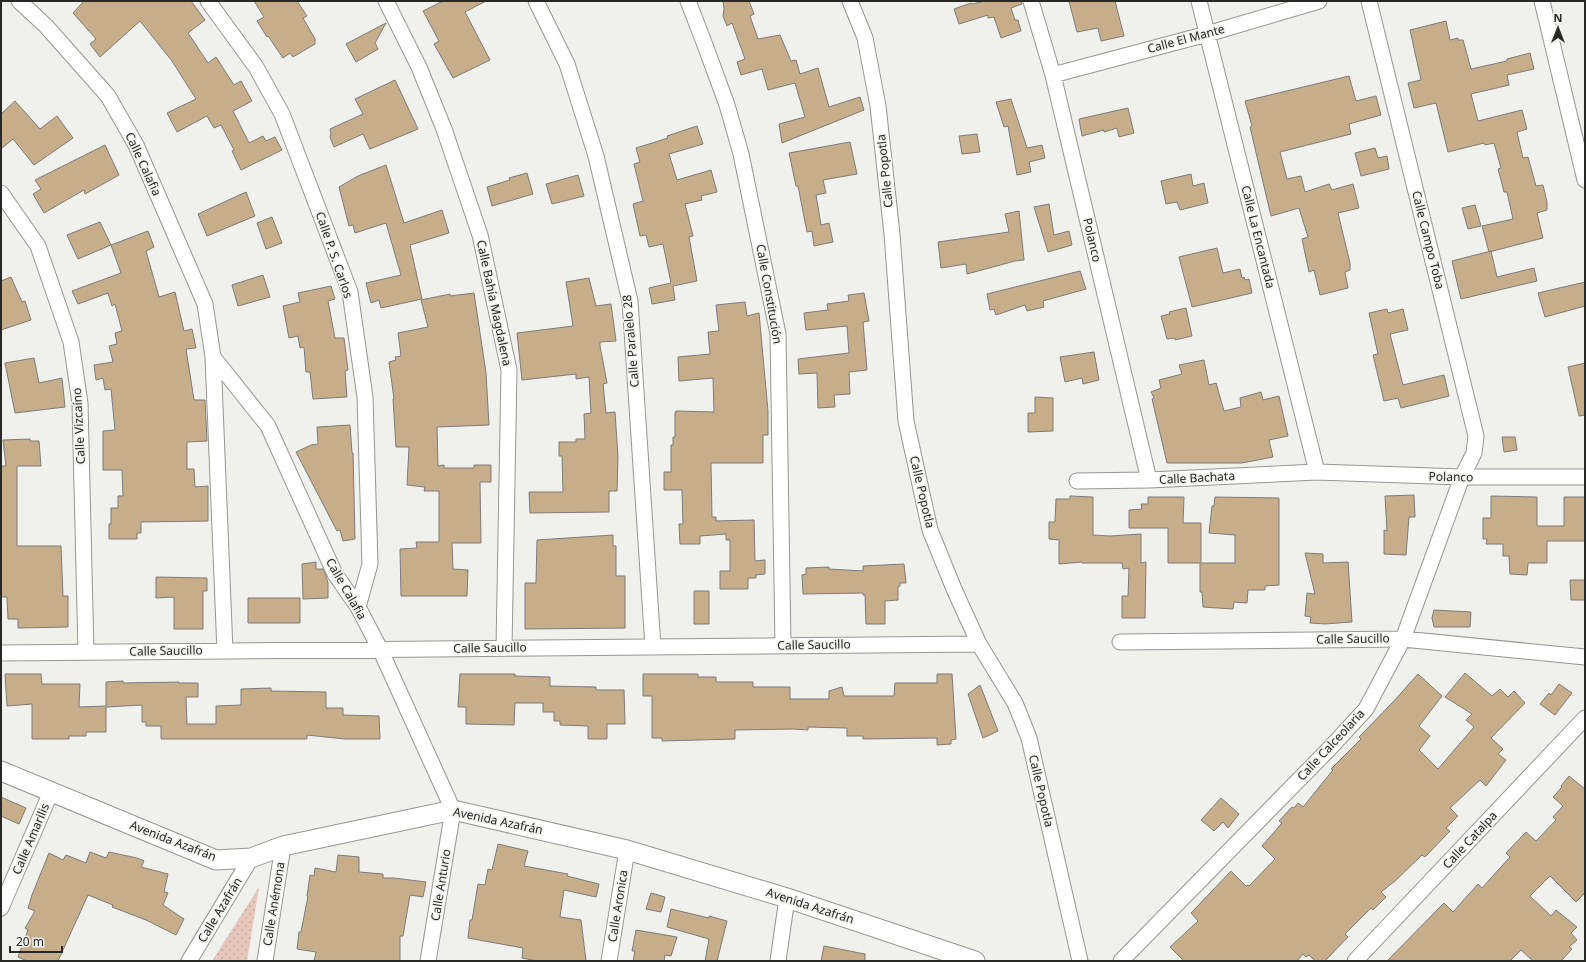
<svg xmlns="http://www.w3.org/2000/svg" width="1586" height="962" viewBox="0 0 1586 962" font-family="'Noto Sans',sans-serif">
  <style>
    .park { fill: url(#park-dots) }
    .building { fill: #c7ae8b; stroke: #7e7b78 }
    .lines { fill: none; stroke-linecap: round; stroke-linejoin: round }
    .minor-casing { stroke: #969692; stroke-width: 17 }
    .tertiary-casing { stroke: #969692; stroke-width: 21 }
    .minor { stroke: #fff; stroke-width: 15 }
    .tertiary { stroke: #fff; stroke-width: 19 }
    .labels { text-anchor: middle; stroke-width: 3; stroke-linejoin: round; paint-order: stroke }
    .street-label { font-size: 12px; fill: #282826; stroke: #f0f1ec }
  </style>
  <defs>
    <pattern id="park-dots" width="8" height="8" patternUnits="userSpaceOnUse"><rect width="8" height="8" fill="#e5c7bc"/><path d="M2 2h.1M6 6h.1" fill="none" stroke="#c4aba1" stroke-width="1.8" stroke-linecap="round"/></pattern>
  </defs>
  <rect width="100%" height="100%" fill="#f0f1ec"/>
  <path class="park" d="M259 887 247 961H212Z"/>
  <path class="building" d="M84 1H191L205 20 188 33 208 63 216 57 234 85 241 81 252 101 233 111 249 143 263 136 266 141 275 137 282 150 241 170 232 151 234 150 221 125 214 128 207 116 177 132 167 113 196 99 172 61 140 21 100 57 90 44 96 39 73 13Z
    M254 1H297L307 16 303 18 315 39V44L293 57 290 53 283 58 268 36 267 37 257 21 264 17Z
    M443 1H486L465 12 490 60 453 78 434 44 439 41 423 11Z
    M723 1H749L754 14 750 16 758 39 780 35 791 61 796 60 800 74 818 68 829 107 860 97 864 110 782 143 779 124 805 117 795 83 768 90 762 69 741 75 737 62 745 59 732 23 727 26 723 16 724 9Z
    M985 1H1022V4L1011 8 1015 20H1018L1021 31 1001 38 994 17 988 18V15L959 24 954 9 971 3 972 4Z
    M1069 1H1115L1124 36 1101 41 1098 28 1077 32Z
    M1446 21 1450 40 1458 38V40H1463L1471 69 1507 61V59L1530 53 1534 69 1507 75 1509 85 1471 94 1478 121 1522 110 1527 129 1517 132 1523 158 1528 157 1536 186 1543 185 1547 202V210L1537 213 1543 238 1489 252 1482 226 1513 219 1507 192H1504L1501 180 1498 169 1501 168 1494 143 1485 145 1484 143 1448 152 1436 103 1414 108 1408 83 1421 80 1410 30Z
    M386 23 375 43 378 49 356 62 346 44Z
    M1349 76 1356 101 1376 96 1381 115 1349 124 1351 134 1280 152 1287 179 1301 176 1305 192 1329 184 1332 190 1353 184 1359 208 1338 213 1350 263V270L1345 272 1348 288 1320 295 1314 270 1309 272 1302 239 1308 237 1299 208 1271 216 1250 127 1252 126 1245 101Z
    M395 80 418 129 370 149 363 134 334 147 330 137 331 134 330 129 363 114 355 99Z
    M1011 99 1027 148 1042 145 1045 158 1029 162 1031 172 1017 175 1008 126 1004 127 996 102Z
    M15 101 40 129 57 116 73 138 34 165 13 139 1 149V114Z
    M1128 108 1134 133 1119 137 1117 128 1104 132V130L1082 136 1079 119Z
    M697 126 703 144 669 154 677 180 711 170 717 192 701 196 702 200 685 204 693 236 689 237 697 281 673 286 675 300 652 304 649 288 671 283 663 244 649 247 646 235 640 236 633 204 643 201 634 164 640 162 636 148 668 138 667 136Z
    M977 134 980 152 962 154 959 136Z
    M850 142 857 174 823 180 826 193 816 195 821 225 829 223 833 242 814 246 812 231 807 232 798 186H796L789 153Z
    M105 145 119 175 85 194 84 190 44 213 33 194 41 189 35 180Z
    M1375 148 1378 158 1387 156 1389 169 1361 176 1355 153Z
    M386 165 404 223 442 210 449 233 410 245 422 299 381 308 379 300 371 303 366 283 401 275 386 223 355 233 353 225 349 226 339 187 358 176Z
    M527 173 533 194 492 206 487 187 510 180 509 178Z
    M1191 174 1193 186 1204 183 1208 203 1180 210 1177 202 1166 204 1161 181Z
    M578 175 584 196 552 204 546 184Z
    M246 192 255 216 207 236 198 214Z
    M1049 204 1054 235 1069 231 1072 245 1048 252 1034 207Z
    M1475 205 1481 226 1468 229 1462 208Z
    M1019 211 1024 260 1015 261 967 274 966 264 941 268 938 242 1009 232 1005 214Z
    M272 217 282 243 266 249 257 223Z
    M100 222 111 245 78 259 67 235Z
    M148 231 154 247 146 251 159 297 175 292 184 331 192 329 196 348 186 349 194 400H205L207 441 187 442V469H194L195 487 208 486V521L141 522V533H137V539H109V524H111V508H118V496H123L122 470H103V431L115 430 111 389 105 390 103 378 96 380 94 365 113 362 109 346 117 344 115 333 122 331 115 304 112 306 108 293 78 304 72 291 121 273 111 245Z
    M1217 248 1223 273 1240 269 1242 278 1244 277 1245 280 1249 279 1252 293 1192 307 1179 257Z
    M1491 251 1497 277 1534 268 1537 281 1461 299 1452 261Z
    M1080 271 1086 289 1043 301 1044 307 1027 311 1025 305 996 315 994 309 990 310 987 294Z
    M263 275 270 297 238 306 232 285Z
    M11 277 22 302 25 301 31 320 1 330V281Z
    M589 278 596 306 611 304 616 341 600 342V346L607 383 603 384 606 413 615 412 618 457 617 491H609V512L530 513 529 492H563L562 456H559V442H576V439H585L584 414 591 413 589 377 576 379V374L522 380 517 333 573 326 566 282Z
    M1585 282V306L1545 317 1538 293Z
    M331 286 335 299 328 301 335 338H344L348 370 345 371 347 397 313 399 310 372H306L304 347 300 348 298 336 289 338 283 306 300 302 298 293Z
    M474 293 486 373 489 425 437 427 438 466 444 465V468H474V465H491V482H480L481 543H452L453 569 468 570 467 596H401L400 549 417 548 416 542H439V491H424L425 487 407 485 409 447H396L393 399H394L389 362 396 360 395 357 401 356 398 333 428 327 421 300 450 294V296Z
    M864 293 869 321 863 322 867 370 849 372 850 394 834 395 835 407 818 408 817 373 799 374 798 359 849 353 847 326 806 330 804 313 828 310 827 304 849 301 848 295Z
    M745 302 747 316 759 313 768 411V435H763V463H711L712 517H716V521L754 520 755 561 765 560V574L756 575V578H748V589H720V571H730V540H726V534L700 536V544H680L679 524H683L682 490H664V472H671V445H673V437H675V413L676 411 714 412 713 378 679 381 678 357 710 354 708 332 719 331 716 305Z
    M1186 308 1192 336 1175 340V338L1167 339 1161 316 1170 314 1169 312Z
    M1387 309 1388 313 1403 309 1408 330 1390 334 1403 385 1444 375 1449 396 1401 408 1398 398 1384 401 1373 355 1378 354 1369 313Z
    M1094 352 1099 380 1083 384 1082 378 1065 382 1060 357Z
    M34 358 39 383 62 378 65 407 15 413 5 363Z
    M1204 360 1209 385 1216 383 1224 411 1241 407 1240 398 1261 392 1263 400 1279 396 1288 436 1269 440 1273 457 1242 463H1167L1152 399 1154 398 1151 392 1161 388 1159 380 1182 374 1179 365Z
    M1585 363V415L1579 416 1568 367Z
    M1035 397 1053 398V431L1028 432V413H1035Z
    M350 425 352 453H353L355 539 343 541 340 530 337 531 296 452 311 445 318 444 317 427Z
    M1502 437H1515L1517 450 1504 452Z
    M30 439V441H39L41 466H17V546H61L63 596H68V627L18 628V619H8L7 597H1V466H6L3 440Z
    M1414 495 1415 517H1409L1406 555 1384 554V530L1387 531 1385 496Z
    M1070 496 1093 497V535L1110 536 1141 534V563L1146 562 1145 618H1122V596H1128L1129 568 1123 569 1122 563H1082V562L1059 564V540L1049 539V522H1055L1056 499H1070Z
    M1491 496 1537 497V526H1564V497H1585V541H1547V563H1528L1527 575 1510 574 1509 556H1503V544H1486L1487 539H1483V518H1491Z
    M1148 497H1184L1183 523H1201V563H1235V535L1209 533 1212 506H1214L1215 497 1279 498V585L1265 586V590H1248L1247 603 1234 602 1233 609 1203 607 1202 592H1200V563H1168V528H1129V510L1142 509 1141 504H1148Z
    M613 535V546H616V576H625V628L525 629V583H536L537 540Z
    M1305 553 1323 554V563L1348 562 1352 622 1325 624 1310 623 1311 617 1305 616 1307 593 1315 594Z
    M316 562V569H323L325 573 328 583V598L303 599 302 564Z
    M904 564 906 583H900V586L898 587V600L885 601V624H866L865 595H863V593L803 594 802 575 806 574V568L829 567V569L863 571V566Z
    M156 577 207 578V591H203V629H174V597L156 598Z
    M1570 580H1585V600H1571Z
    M694 591H709V624H694Z
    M248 598H300V623H248Z
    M1434 610 1471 612 1470 627H1434L1432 618Z
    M1465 673 1492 696 1500 689 1508 697 1514 691 1525 703 1491 738 1503 749 1498 754 1506 760 1486 786 1480 780 1450 808 1458 816 1446 828 1450 831 1425 857 1422 855 1395 881 1381 892 1386 897 1373 910 1371 908 1345 934 1348 937 1325 961H1315L1309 955 1306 957 1303 954 1297 961H1184L1170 947 1198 921 1191 913 1231 871 1246 886 1248 885 1249 886 1275 859 1262 846 1282 823 1279 821 1292 807 1294 808 1298 803 1303 807 1333 770 1331 769 1361 739 1359 737 1393 702 1418 674 1442 696 1419 726 1430 736 1419 750 1438 769 1474 727 1466 720 1472 714 1445 697Z
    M5 674H41L42 684H80L79 707 106 706V682L123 681V683L179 682V683H198V697H186L187 724H216V706L241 705V689L271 688V691L326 692V708H343V715L379 716 380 739H345L307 735V739H161V726H146V722H142V705L106 707V732H86V736H69V739H32V704L7 706Z
    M460 674H515V676L550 677V686L596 687V690H624L625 724H607V739H588V726L560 725V721H554V712H543V703H515L514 725 466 724V707H458Z
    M643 674H698V677H716V682H753V687H790V699H829V691L842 687 844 696H894L895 683H937V674H952L956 739 951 740V744L937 745V738L863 739V736H847V728L808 727V730L793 729 735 730V739L662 741V738H652V696H643Z
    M1559 684 1572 693 1555 715 1540 704 1549 693 1551 695Z
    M980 685 998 731 983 738 968 694Z
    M1569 776 1585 789V893L1576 902 1550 876 1530 896 1551 916 1556 910 1577 927 1571 933 1577 940 1569 947 1572 949 1561 961H1533L1521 950 1510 961H1387L1444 903 1453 912 1478 884 1482 888 1510 857 1506 853 1526 832 1536 841 1556 820 1553 817 1563 806 1553 797 1562 787 1561 786Z
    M1 797 26 808 19 824 1 816Z
    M1221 798 1239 814 1228 828 1223 822 1214 831 1201 820Z
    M498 844 528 851 524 866 568 874 567 876 599 884 596 897 564 890 560 917 581 920 586 961H537L522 958 523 948 468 938 470 920H472L478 884 485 885 488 869 492 870Z
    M90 852 106 858 109 852 137 858 144 861 141 867 168 874 164 892 168 893 163 905 184 919 176 935 146 920 112 907 113 905 88 895 58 961H27L18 957 28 930 25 928 35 911 28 908 32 895 49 853 63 860 66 855 86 863Z
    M338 855 359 857V872L383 874V878H394L426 882 423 897 410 895 403 936H400V961H314L316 952 297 949 299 932H301L308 896H307L310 875 314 876 315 868 336 872Z
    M651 893 665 897 661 912 646 909Z
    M671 909 709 918V916L727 921 717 961H705L709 939 667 927Z
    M636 930 677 937 671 956 665 955 664 961H633L635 951H632Z
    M824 946 865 954V961H821Z"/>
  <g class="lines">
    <defs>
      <path id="minor" d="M19 1 46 26 108 96 136 145 205 304 213 357 225 651
        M208 1 256 67 282 114 350 292 365 397 370 564 358 607
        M386 1 419 67 444 129 480 235 509 370 504 648
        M536 1 567 64 596 156 630 301 653 647
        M688 1 705 45 727 105 741 154 778 334 783 645
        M850 1 865 38 878 106 892 234 906 421 930 530 954 589 979 644 1015 703 1029 738 1080 961
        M1031 1 1053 75 1149 480
        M1199 1 1317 472
        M1542 1 1585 180
        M1053 75 1207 34 1319 1
        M1 193 38 246 71 342 80 403 86 652
        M213 357 268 426 335 574 358 607 380 649 453 810 428 961
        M1077 481 1149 480 1317 472 1462 477H1585
        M1120 642 1403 639 1585 657
        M1 653 979 644
        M1 908 51 792
        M189 961 251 858
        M265 961 283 846
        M609 961 627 850
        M778 961 787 898
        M1121 961 1331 747 1366 709 1403 639 1462 477 1474 453 1476 436 1369 1
        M1355 961 1585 718"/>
      <path id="tertiary" d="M1 771 216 860 251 858 283 846 453 810 627 850 787 898 975 961"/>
    </defs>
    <use href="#minor" class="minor-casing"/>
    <use href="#tertiary" class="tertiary-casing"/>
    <use href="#minor" class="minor"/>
    <use href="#tertiary" class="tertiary"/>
  </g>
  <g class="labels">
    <g class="street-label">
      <text transform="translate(1186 39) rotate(-15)" y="4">Calle El Mante</text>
      <text transform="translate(143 164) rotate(65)" y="4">Calle Calafia</text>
      <text transform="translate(885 171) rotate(-96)" y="4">Calle Popotla</text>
      <text transform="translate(1258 237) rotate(76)" y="4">Calle La Encantada</text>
      <text transform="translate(1092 240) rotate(77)" y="4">Polanco</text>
      <text transform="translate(1428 240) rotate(76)" y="4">Calle Campo Toba</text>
      <text transform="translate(334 255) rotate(71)" y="4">Calle P. S. Carlos</text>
      <text transform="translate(769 294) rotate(80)" y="4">Calle Constitución</text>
      <text transform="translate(494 303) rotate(78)" y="4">Calle Bahía Magdalena</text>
      <text transform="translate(631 341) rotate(-95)" y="4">Calle Paralelo 28</text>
      <text transform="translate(79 426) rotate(-93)" y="4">Calle Vizcaíno</text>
      <text transform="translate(1451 477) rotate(1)" y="4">Polanco</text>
      <text transform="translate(1197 478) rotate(-3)" y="4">Calle Bachata</text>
      <text transform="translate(922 492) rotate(77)" y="4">Calle Popotla</text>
      <text transform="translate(346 589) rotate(60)" y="4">Calle Calafia</text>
      <text transform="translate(1353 639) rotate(-1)" y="4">Calle Saucillo</text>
      <text transform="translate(814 645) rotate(-1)" y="4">Calle Saucillo</text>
      <text transform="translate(490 648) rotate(-1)" y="4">Calle Saucillo</text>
      <text transform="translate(166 651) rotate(-1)" y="4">Calle Saucillo</text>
      <text transform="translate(1331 745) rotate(-47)" y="4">Calle Calceolaria</text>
      <text transform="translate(1041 791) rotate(77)" y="4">Calle Popotla</text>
      <text transform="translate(498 821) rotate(12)" y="4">Avenida Azafrán</text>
      <text transform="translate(31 839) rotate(-67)" y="4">Calle Amarilis</text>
      <text transform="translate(1470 840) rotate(-47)" y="4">Calle Catalpa</text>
      <text transform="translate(173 841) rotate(21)" y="4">Avenida Azafrán</text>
      <text transform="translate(441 885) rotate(-81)" y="4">Calle Anturio</text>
      <text transform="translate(274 904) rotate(-81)" y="4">Calle Anémona</text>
      <text transform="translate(618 906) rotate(-81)" y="4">Calle Aronica</text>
      <text transform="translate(810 906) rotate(18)" y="4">Avenida Azafrán</text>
      <text transform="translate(220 910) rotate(-59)" y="4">Calle Azafrán</text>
    </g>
  </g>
  <rect width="1586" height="962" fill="none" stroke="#282826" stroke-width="4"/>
  <g transform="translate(1558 28)" stroke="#f0f1ec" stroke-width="3" paint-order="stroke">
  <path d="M0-3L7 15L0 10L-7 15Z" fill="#282826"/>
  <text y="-6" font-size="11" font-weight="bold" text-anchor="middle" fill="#282826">N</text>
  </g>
  <path d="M10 946v6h52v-6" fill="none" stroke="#282826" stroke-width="2"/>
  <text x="16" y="946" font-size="12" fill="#282826" stroke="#f0f1ec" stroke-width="3" paint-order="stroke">20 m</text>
</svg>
